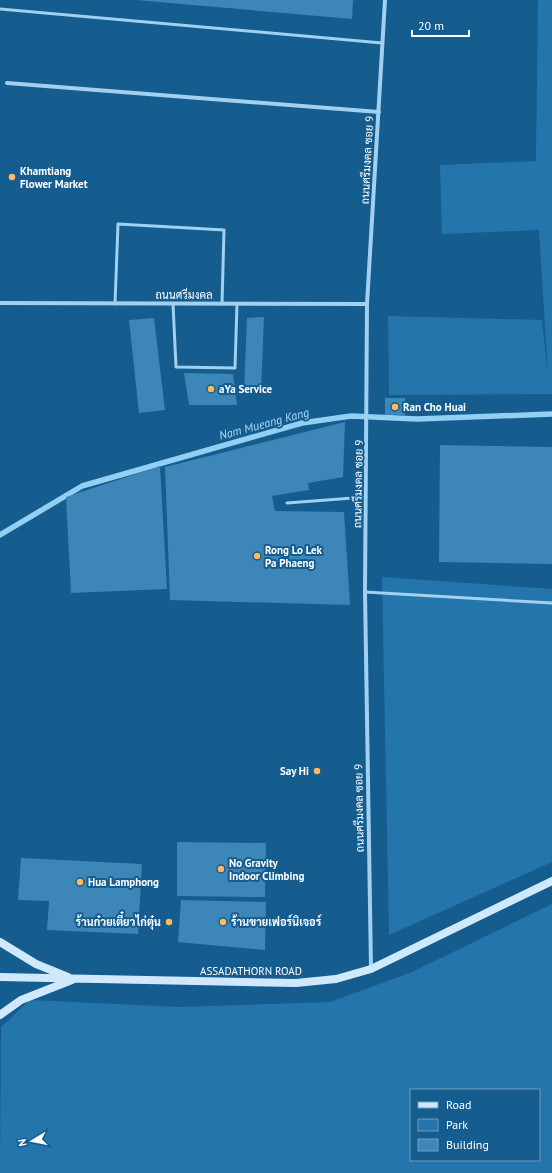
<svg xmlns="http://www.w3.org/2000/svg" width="552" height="1173" viewBox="0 0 552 1173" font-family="'PT Sans',Sarabun,sans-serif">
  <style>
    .green { fill: #2475ac; fill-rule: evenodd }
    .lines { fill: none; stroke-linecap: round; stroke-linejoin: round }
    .stream { stroke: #93cef3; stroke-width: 5.5 }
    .building { fill: #3d86b8 }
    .lane { stroke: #a1d0f0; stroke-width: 3 }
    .street { stroke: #a1d0f0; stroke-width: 4 }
    .secondary { stroke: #cfe9fb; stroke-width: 8 }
    .poi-dot { fill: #ffba60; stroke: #155c8f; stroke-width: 1.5 }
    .labels { text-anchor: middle; stroke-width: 4; stroke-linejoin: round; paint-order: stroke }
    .street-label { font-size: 11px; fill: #fff; stroke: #155c8f }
    .poi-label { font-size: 11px; font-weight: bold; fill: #fff; stroke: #155c8f; text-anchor: start }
    .water-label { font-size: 12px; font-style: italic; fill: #addaf7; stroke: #155c8f }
  </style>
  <rect width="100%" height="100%" fill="#155c8f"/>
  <path class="green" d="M538 0H552V394L389 395 388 316 542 320 548 374 539 230 442 234 440 165 536 161Z
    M382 577 552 589V862L389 935Z
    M552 904V1173H0L1 1027 30 1000 179 1007 330 1002 412 972ZM411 1090H539V1160H411Z"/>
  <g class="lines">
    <path class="stream" d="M0 535 82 486 302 423 351 416 417 419 552 414"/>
  </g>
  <path class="building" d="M136 0H353L352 19Z
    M264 317 261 392 244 391 247 318Z
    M154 318 165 410 139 413 129 320Z
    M184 373 233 374 237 405H189Z
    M385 398H405V415H385Z
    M345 422 343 477 308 483 309 490 272 496 275 511 344 512 350 605 170 600 165 467Z
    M440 445 552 447V564L439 562Z
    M160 466 167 589 71 593 66 497Z
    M177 842 266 843 265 897 177 896Z
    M21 858 142 864 138 934 47 930 49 901 18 900Z
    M181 900 266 902 265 950 178 942Z"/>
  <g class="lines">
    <path class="lane" d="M0 9 382 43
      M115 304 118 224 224 230 222 304
      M173 304 176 367 235 368 237 304
      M287 503 366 497
      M365 592 552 603"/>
    <path class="street" d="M7 83 379 112
      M0 303 367 304
      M371 968 365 592 367 304 385 0"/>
    <path class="secondary" d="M0 942 36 964 68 977
      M0 977 296 983 336 979 371 969 552 881
      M0 1015 21 1000 72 980"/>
  </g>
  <g class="poi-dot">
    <circle cx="12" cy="177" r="4"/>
    <circle cx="211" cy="389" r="4"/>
    <circle cx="395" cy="407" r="4"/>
    <circle cx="257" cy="556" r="4"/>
    <circle cx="317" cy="771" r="4"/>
    <circle cx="221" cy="869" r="4"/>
    <circle cx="80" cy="882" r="4"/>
    <circle cx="169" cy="922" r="4"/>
    <circle cx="223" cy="922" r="4"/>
  </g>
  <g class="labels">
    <g class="street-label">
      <text transform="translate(367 160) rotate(-87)" y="4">ถนนศรีมงคล ซอย 9</text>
      <text x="184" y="299">ถนนศรีมงคล</text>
      <text transform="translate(358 484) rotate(-89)" y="4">ถนนศรีมงคล ซอย 9</text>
      <text transform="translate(359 808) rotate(-91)" y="4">ถนนศรีมงคล ซอย 9</text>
      <text x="251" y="975">ASSADATHORN ROAD</text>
    </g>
    <g class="poi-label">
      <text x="20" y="175">Khamtiang<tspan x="20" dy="13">Flower Market</tspan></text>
      <text x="219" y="393">aYa Service</text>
      <text x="403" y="411">Ran Cho Huai</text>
      <text x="265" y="554">Rong Lo Lek<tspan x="265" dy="13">Pa Phaeng</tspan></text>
      <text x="309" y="775" text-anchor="end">Say Hi</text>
      <text x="229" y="867">No Gravity<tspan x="229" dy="13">Indoor Climbing</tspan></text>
      <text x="88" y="886">Hua Lamphong</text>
      <text x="161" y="926" text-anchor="end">ร้านก๋วยเตี๋ยวไก่ตุ๋น</text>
      <text x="231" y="926">ร้านขายเฟอร์นิเจอร์</text>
    </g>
    <g class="water-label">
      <text transform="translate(264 424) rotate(-15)" y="4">Nam Mueang Kang</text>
    </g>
  </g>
  <rect x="410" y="1089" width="130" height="72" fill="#155c8f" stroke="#739dbc"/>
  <rect x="418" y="1102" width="20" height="6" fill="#cfe9fb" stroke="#739dbc"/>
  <text x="446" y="1109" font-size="12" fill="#ffffff">Road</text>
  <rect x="418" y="1119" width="20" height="12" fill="#2475ac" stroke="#739dbc"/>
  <text x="446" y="1129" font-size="12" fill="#ffffff">Park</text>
  <rect x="418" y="1139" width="20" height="12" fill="#3d86b8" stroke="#739dbc"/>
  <text x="446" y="1149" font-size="12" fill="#ffffff">Building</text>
  <g transform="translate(32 1141) rotate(260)" stroke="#155c8f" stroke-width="3" paint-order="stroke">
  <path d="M0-3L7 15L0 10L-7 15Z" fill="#ffffff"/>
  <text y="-6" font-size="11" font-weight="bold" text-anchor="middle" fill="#ffffff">N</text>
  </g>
  <path d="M412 30v6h57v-6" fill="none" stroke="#ffffff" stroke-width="2"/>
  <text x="418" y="30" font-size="12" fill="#ffffff" stroke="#155c8f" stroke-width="3" paint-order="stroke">20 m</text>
</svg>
